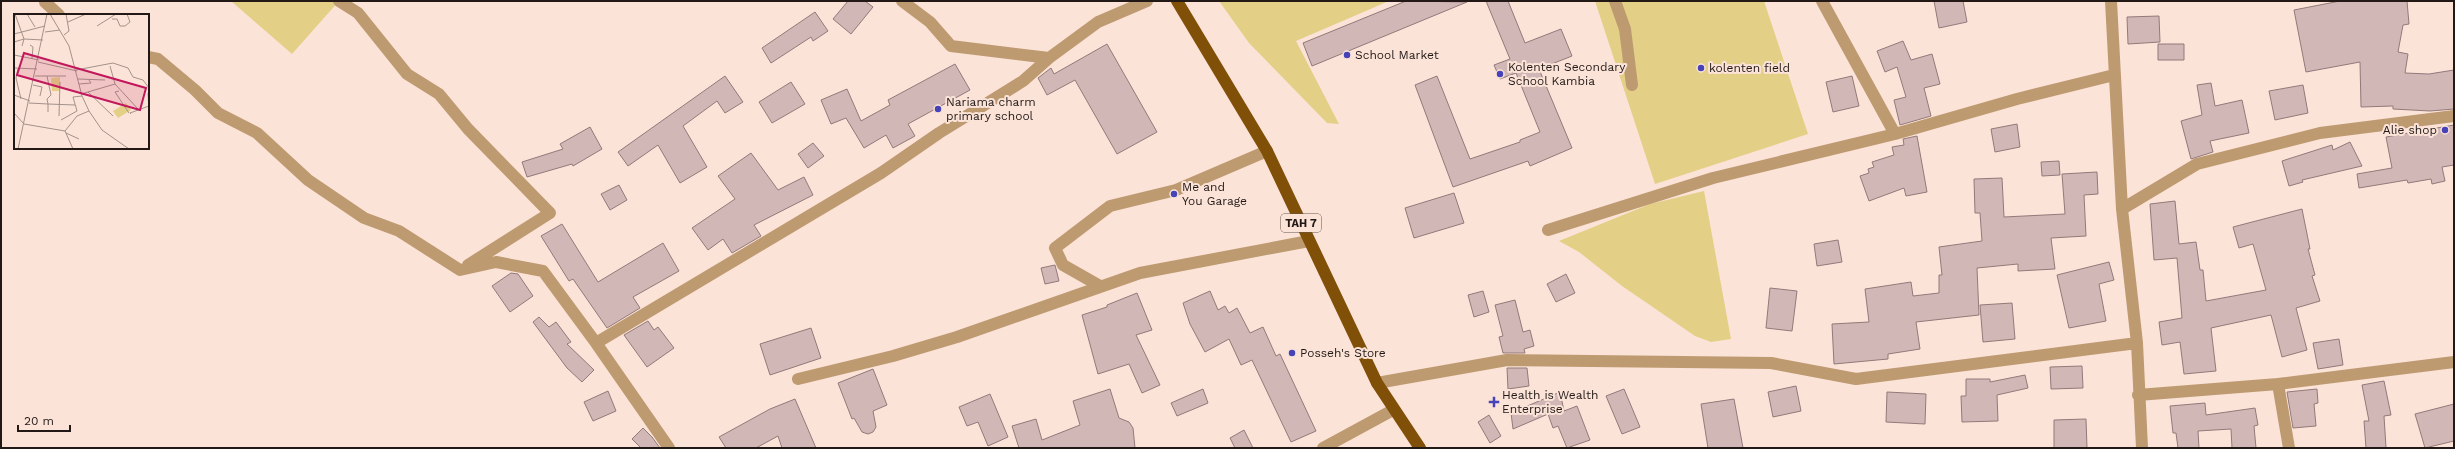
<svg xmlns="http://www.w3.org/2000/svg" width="2455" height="449" viewBox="0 0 2455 449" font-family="'Work Sans',sans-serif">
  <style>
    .grass { fill: #e3d086 }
    .building { fill: #d1b7b6; stroke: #937a7a }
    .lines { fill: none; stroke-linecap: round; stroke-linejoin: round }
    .minor { stroke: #be9a71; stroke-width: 12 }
    .trunk { stroke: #805008; stroke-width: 12 }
    .poi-dot { fill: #4642b8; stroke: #fbe3d8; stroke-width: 1.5 }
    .labels { text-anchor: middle; stroke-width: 4; stroke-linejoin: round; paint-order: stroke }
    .shield { fill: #fbe3d8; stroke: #635650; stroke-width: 1 }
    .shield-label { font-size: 11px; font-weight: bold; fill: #221916 }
    .poi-label { font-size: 12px; fill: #221916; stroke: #fbe3d8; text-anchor: start }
    .inset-road { fill: none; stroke: #a4928a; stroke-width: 1 }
    .view { fill: #c2185b; fill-opacity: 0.15; stroke: #c2185b; stroke-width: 2 }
    .inset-edge { fill: none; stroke: #221916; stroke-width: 2 }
  </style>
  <rect width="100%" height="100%" fill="#fbe3d8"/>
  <path class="grass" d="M231 1H339L292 54Z
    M1219 1H1389L1296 41 1339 124 1327 123 1249 43Z
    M1595 1H1764L1808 134 1655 184Z
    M1704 191 1731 339 1711 342 1695 336 1622 286 1579 252 1559 241 1650 204Z"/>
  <path class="building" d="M848 1H865L873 7 851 34 833 19Z
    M1406 1 1467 2 1312 66 1303 43Z
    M1486 1H1508L1525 43 1561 29 1572 56 1539 69 1572 148 1530 166 1528 161 1453 187 1415 85 1437 76 1470 159 1520 142V140L1540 132 1516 73 1500 79 1494 65 1510 59Z
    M1934 1H1963L1967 22 1939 28Z
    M2340 1H2407L2409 24 2403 25 2398 52 2408 54 2405 73 2429 74 2454 70V109L2430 111 2393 109V106L2361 107 2360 62 2306 72 2294 10Z
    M815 12 828 31 813 41 811 37 771 63 762 48Z
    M2159 16 2160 42 2128 44 2127 17Z
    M1903 41 1911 60 1932 54 1940 84 1924 88 1931 116 1900 125 1894 100 1906 97 1897 67 1885 72 1877 51Z
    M1107 44 1157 132 1117 154 1075 80 1047 95 1038 78 1051 68 1054 74Z
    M2158 44H2184V60H2158Z
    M955 64 970 90 908 124 915 136 893 148 886 135 864 148 846 118 831 124 821 100 847 89 861 121 890 105 888 100Z
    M725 76 743 102 725 113 717 101 683 126 707 167 680 183 658 145 628 166 618 152Z
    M1852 76 1859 106 1833 112 1826 82Z
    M791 82 805 104 772 123 759 102Z
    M2211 83 2215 106 2242 100 2249 133 2210 141 2213 152 2191 159 2181 121 2202 115 2197 85Z
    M2303 85 2308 113 2275 120 2269 91Z
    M2017 124 2020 147 1995 152 1991 129Z
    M2454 125V165L2442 167 2445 181 2432 184 2431 179 2408 183 2407 180 2359 188 2357 174 2392 168 2386 137Z
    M590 127 602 149 573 166 572 164 527 177 522 162 563 149 560 144Z
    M1917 136 1927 192 1906 196 1904 188 1869 201 1860 176 1869 173 1868 169 1874 167 1872 162 1894 155 1892 147 1904 145 1903 139Z
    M2350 142 2362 166 2302 180 2303 182 2289 186 2282 161 2332 145 2333 150Z
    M813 143 824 156 808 168 798 154Z
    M751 153 778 190 804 177 813 195 754 225 761 236 732 253 723 239 708 250 692 228 735 199 718 176Z
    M2059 161 2060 175 2042 176 2041 162Z
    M2097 172 2098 194 2084 195 2086 236 2051 238 2055 269 2018 271V264L1977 268 1979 315 1916 322 1920 349 1888 354V359L1834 364 1832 324 1869 322 1865 289 1911 282 1913 296 1939 293V275H1942L1939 247 1982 241 1980 213H1975L1974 179 2002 178 2004 217 2065 214 2062 174Z
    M619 185 627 200 610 210 601 194Z
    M1454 193 1464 223 1414 238 1405 208Z
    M2175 201 2179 244 2196 242 2200 270H2203L2206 301 2266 290 2253 244 2239 248 2233 227 2302 209 2310 249H2308L2315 275 2312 276 2320 301 2296 308 2307 350 2282 357 2271 315 2211 328 2216 371 2184 374 2180 342 2162 345 2159 322 2182 318 2177 258 2154 260 2150 204Z
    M562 224 598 282 663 243 679 271 633 297 640 308 607 328 573 279 569 281 541 236Z
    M1838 240 1842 262 1817 266 1814 244Z
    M2109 262 2114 280 2099 284 2106 321 2069 328 2057 275Z
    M1055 265 1059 281 1045 284 1041 268Z
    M511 273 518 274 533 296 510 312 492 286Z
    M1566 274 1575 293 1556 302 1547 284Z
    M1770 288 1797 291 1792 331 1766 328Z
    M1210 291 1218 310 1225 306 1229 313 1237 308 1250 333 1263 327 1276 356 1280 354 1316 431 1291 442 1252 360 1241 365 1229 339 1205 352 1190 324 1183 303Z
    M1483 291 1489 312 1474 317 1468 295Z
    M1137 293 1152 330 1136 335 1160 385 1142 393 1129 364 1098 374 1082 315 1107 307V305Z
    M1515 300 1523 332 1530 330 1534 346 1524 349 1525 353H1503L1499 337 1503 336 1495 305Z
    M2012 303 2015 339 1983 342 1980 305Z
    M539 317 549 327 556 322 571 342 567 344 594 370 582 382 567 368 533 322Z
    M648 321 654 330 658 327 674 348 647 367 624 335Z
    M811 328 821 358 770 375 760 344Z
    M2339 339 2343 365 2318 369 2313 343Z
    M2082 366 2083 388 2051 389 2050 367Z
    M1507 368H1527L1529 386 1508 389Z
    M873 369 887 405 873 411 876 427 873 432 868 434 862 432 854 418 852 419 838 383Z
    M2025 375 2028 388 1997 395 1998 421 1962 422 1961 396H1966V379H1990V382Z
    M2384 381 2391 415 2384 416 2386 448H2366L2364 421H2369L2362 385Z
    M1796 386 1801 411 1773 417 1768 392Z
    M1110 389 1119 418 1129 422 1133 428 1135 448H1019L1012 426 1036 419 1042 440 1080 425 1073 401Z
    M1203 389 1208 403 1177 416 1171 403Z
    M1624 389 1640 427 1622 434 1606 396Z
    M2317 389 2318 403 2314 404 2316 426 2293 428 2287 392Z
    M608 391 616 411 593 421 584 402Z
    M1560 392 1564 411 1577 406 1590 440 1567 448 1558 426 1553 428 1548 414 1513 429 1511 413Z
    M1887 392 1926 394 1925 424 1886 422Z
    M990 394 1008 437 988 446 978 422 967 426 959 407Z
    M795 399 816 448H782L778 436 756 448H726L719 437 770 409Z
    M1734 399 1743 448H1708L1701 404Z
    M2205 403 2206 415 2255 408 2258 425 2254 426 2256 448H2232L2231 429 2198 431 2199 448H2178L2176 433H2173L2170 406Z
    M2454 404V441L2425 448 2415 414Z
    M1489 415 1501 436 1490 443 1478 422Z
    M2086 419 2087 448H2054V420Z
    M643 428 652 437 660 448H641L632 439Z
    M1244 430 1253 448H1235L1230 438Z"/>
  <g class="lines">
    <path class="minor" d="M339 1 358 13 407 74 439 94 468 129 550 213 468 265
      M902 1 930 22 951 46 1049 58
      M1615 1 1625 29 1632 85
      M1822 1 1895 134
      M2111 1 2122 209 2137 343 2142 448
      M45 2 59 15
      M148 57 158 59 195 90 218 113 257 133 308 180 364 218 399 231 460 270 496 262 543 271 596 343 881 173 939 133 1023 81 1049 58 1098 22 1147 1
      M2122 209 2197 164 2320 133 2454 116
      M1548 230 1713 178 1895 134 2017 99 2114 75
      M1100 286 1063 265 1055 248 1110 206 1176 190 1267 151
      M596 343 669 448
      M798 379 893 356 957 337 1140 273 1309 241
      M1377 383 1507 360 1771 363 1856 379 2137 343
      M2278 384 2289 448
      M2138 395 2278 384 2454 362
      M1323 448 1393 410"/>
    <path class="trunk" d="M1177 1 1267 151 1377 383 1420 448"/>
  </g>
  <g class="poi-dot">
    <circle cx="1347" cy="55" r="4"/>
    <circle cx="1701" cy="68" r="4"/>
    <circle cx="1500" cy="74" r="4"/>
    <circle cx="938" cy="109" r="4"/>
    <circle cx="2445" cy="130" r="4"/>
    <circle cx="1174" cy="194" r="4"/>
    <circle cx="1292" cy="353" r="4"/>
    <path d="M1492 396h4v4h4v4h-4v4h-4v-4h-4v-4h4z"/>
  </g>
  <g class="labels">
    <rect class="shield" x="1281" y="214" width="40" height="18" rx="3"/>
    <g class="shield-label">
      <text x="1301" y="227">TAH 7</text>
    </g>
    <g class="poi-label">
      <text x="1355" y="59">School Market</text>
      <text x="1508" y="71">Kolenten Secondary<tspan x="1508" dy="14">School Kambia</tspan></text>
      <text x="1709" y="72">kolenten field</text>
      <text x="946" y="106">Nariama charm<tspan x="946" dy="14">primary school</tspan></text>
      <text x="2437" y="134" text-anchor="end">Alie shop</text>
      <text x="1182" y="191">Me and<tspan x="1182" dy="14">You Garage</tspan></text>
      <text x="1300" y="357">Posseh's Store</text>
      <text x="1502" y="399">Health is Wealth<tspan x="1502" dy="14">Enterprise</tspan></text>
    </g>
  </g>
  <g transform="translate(14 14)">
    <rect width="135" height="135" fill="#fbe3d8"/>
    <path d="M46 63V77H38L37 64ZM112 89 117 96 104 104 99 97Z" fill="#e3d086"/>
    <path class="inset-road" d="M1 0 10 25 29 26M13 0 21 13M36 0 55 32 68 82 75 97 88 116 115 135M98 5H103L106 12H111L116 8 113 0M54 8 72 0M83 12 102 0M31 18 46 16M0 20 31 12M50 21 55 17 52 0M0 28 10 25 8 32M16 31 19 33 18 44M0 41 25 46M24 48 63 57M96 52 101 70M0 54 23 55M4 55 2 64 7 85M62 56 99 49 114 54 119 63 129 66 135 74M21 62H52M33 62 37 81 33 85 34 90 61 91M64 65 91 66M65 70 77 69 75 66M19 71 28 73 26 82M105 77 101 78 115 99M74 78 99 102M134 79 135 97M67 80 101 70 124 95M0 81 16 87M15 89 34 90V98M0 99 10 110 51 117M117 100 116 99 135 92M45 102 46 68M47 106 63 97 59 83 68 82M52 119 65 125M4 135 33 0M59 135 51 117 63 102 75 97"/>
    <path class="view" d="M10 39 132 74 126 96 3 61Z"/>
    <rect width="135" height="135" class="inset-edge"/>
  </g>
  <rect width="2455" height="449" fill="none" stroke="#221916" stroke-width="4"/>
  <path d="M18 425v6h52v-6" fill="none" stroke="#221916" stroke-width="2"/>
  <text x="24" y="425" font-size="12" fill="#221916" stroke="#fbe3d8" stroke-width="3" paint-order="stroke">20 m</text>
</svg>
